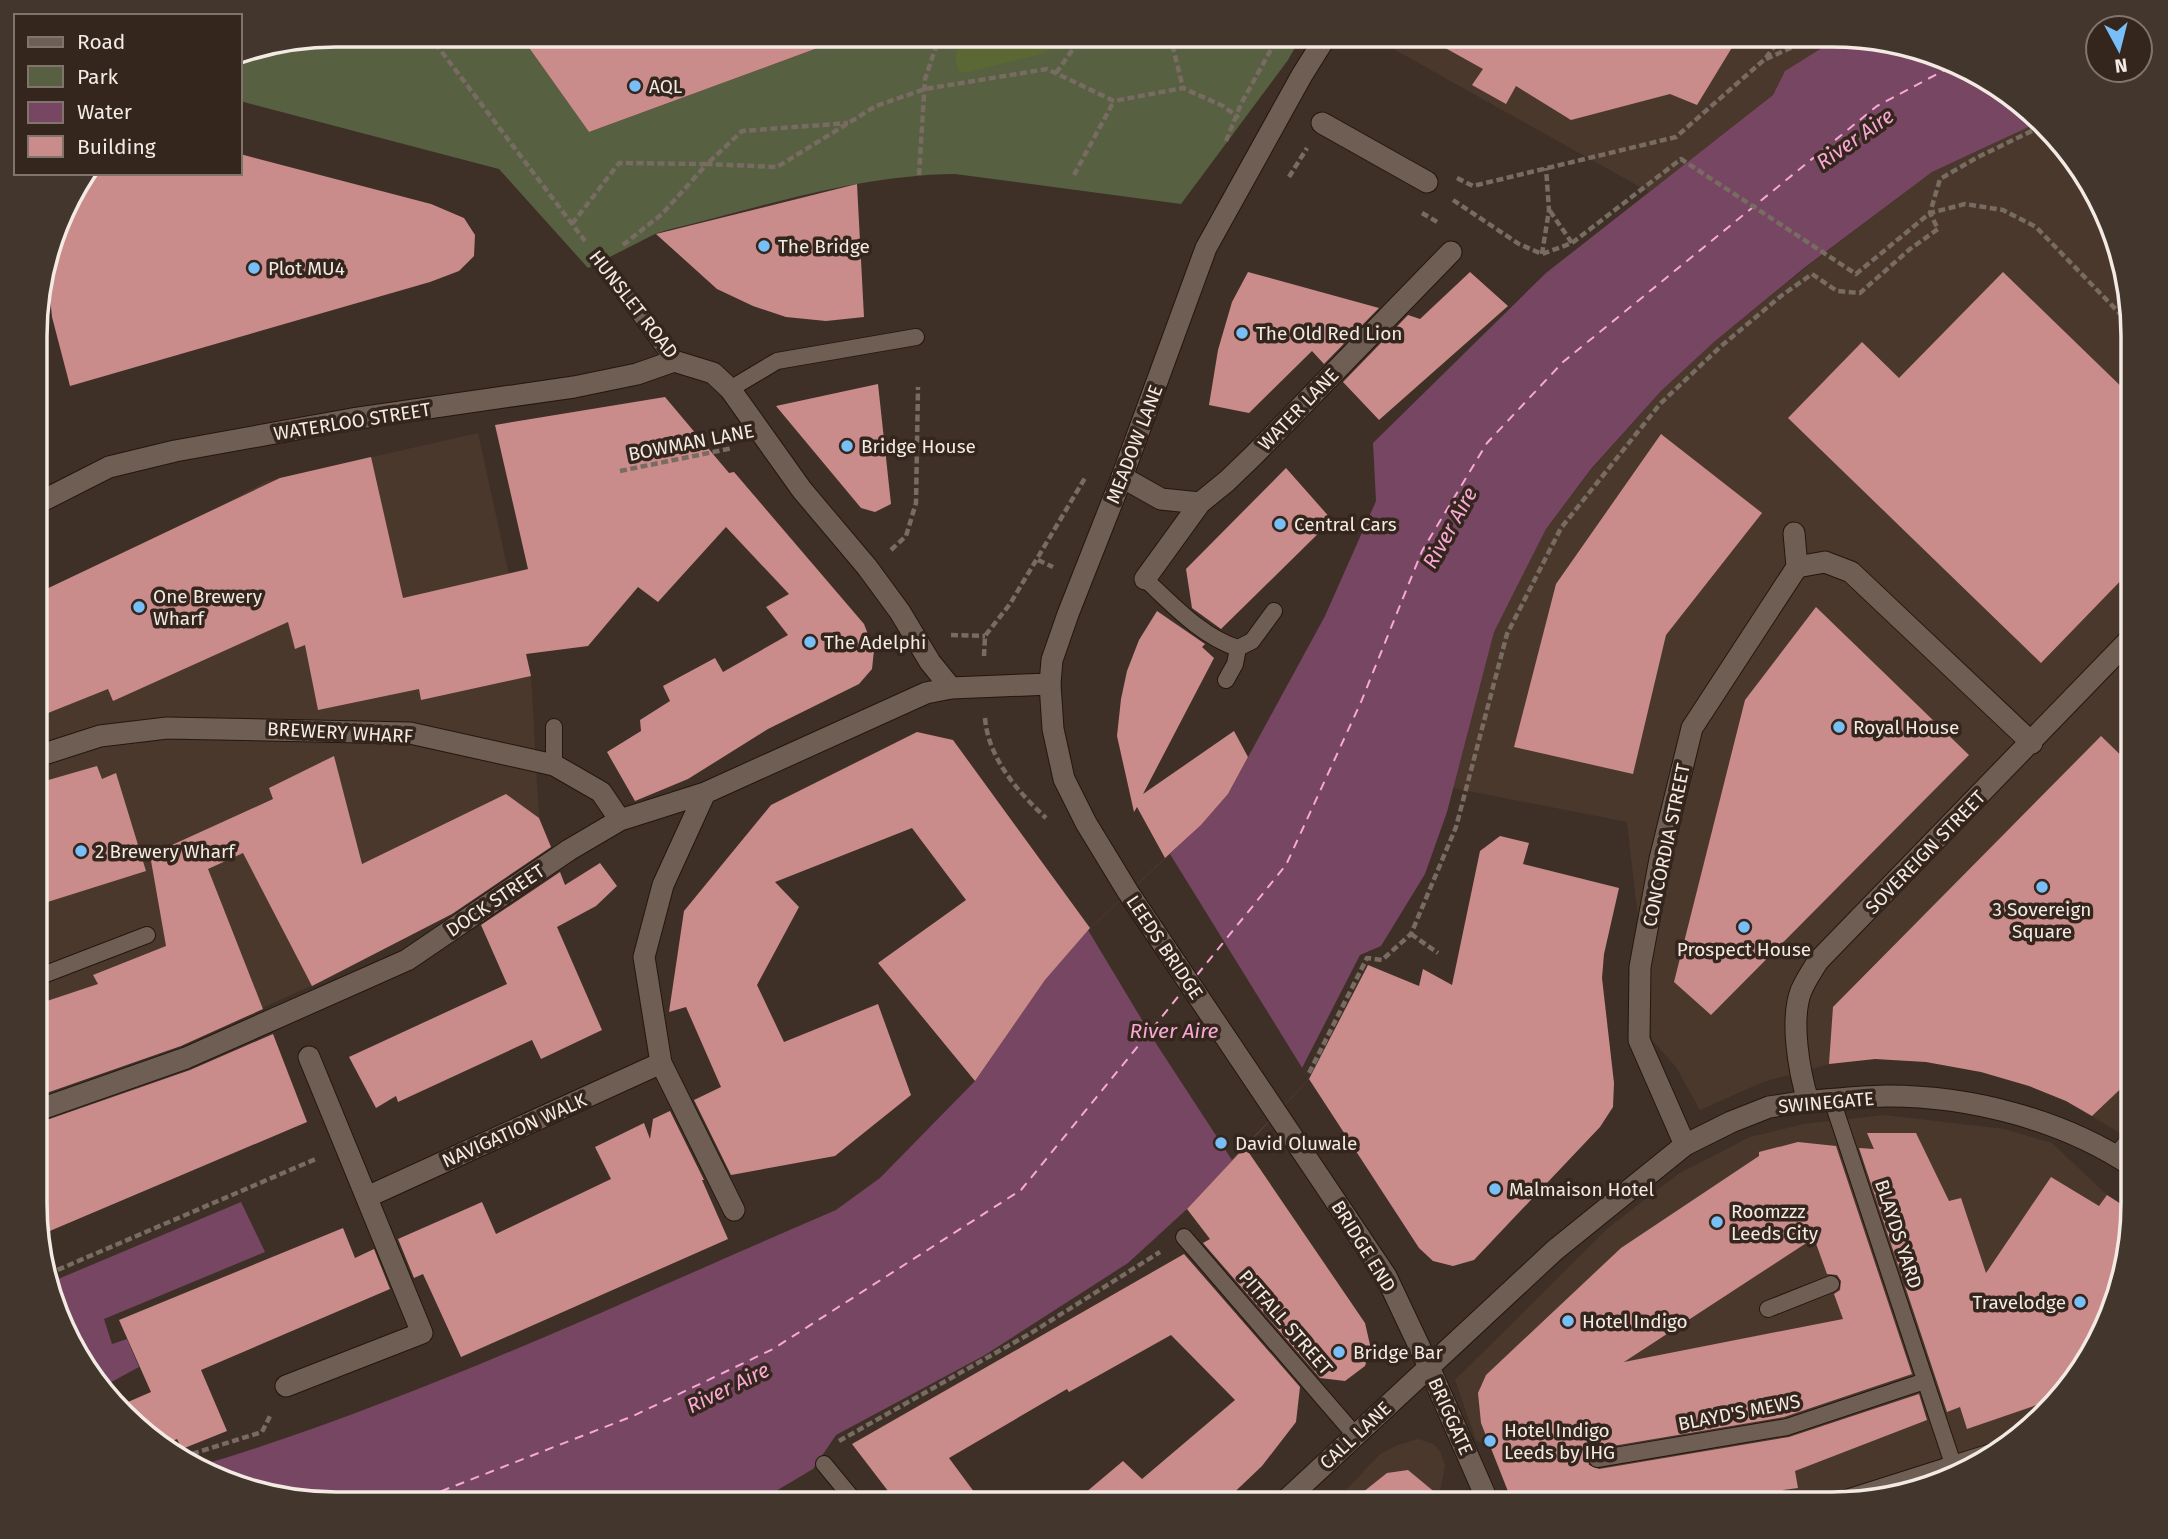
<svg xmlns="http://www.w3.org/2000/svg" width="2168" height="1539" viewBox="0 0 2168 1539" font-family="'Fira Sans',sans-serif">
  <style>
    .built { fill: #4b382c }
    .green { fill: #586042 }
    .forest { fill: #5b6833 }
    .water { fill: #774662 }
    .pier { fill: #3e3027 }
    .lines { fill: none; stroke-linecap: round; stroke-linejoin: round }
    .ferry { stroke: #f8a8d4; stroke-width: 2; stroke-dasharray: 9 7; stroke-linecap: butt }
    .building { fill: #ca8b8b; fill-rule: evenodd }
    .lane-casing { stroke: #24170f; stroke-width: 18 }
    .street-casing { stroke: #24170f; stroke-width: 23 }
    .secondary-casing { stroke: #24170f; stroke-width: 23 }
    .path { stroke: #776b62; stroke-width: 4.5; stroke-dasharray: 7 3.5; stroke-linecap: butt }
    .lane { stroke: #6e5e54; stroke-width: 16 }
    .street { stroke: #6e5e54; stroke-width: 21 }
    .secondary { stroke: #6e5e54; stroke-width: 21 }
    .poi-dot { fill: #78bff7; stroke: #34261d; stroke-width: 2.5 }
    .labels { text-anchor: middle; stroke-width: 7; stroke-linejoin: round; paint-order: stroke }
    .poi-label { font-size: 19px; fill: #f3eae4; stroke: #34261d; text-anchor: start }
    .street-label { font-size: 19px; fill: #f3eae4; stroke: #34261d }
    .water-label { font-size: 21px; font-style: italic; fill: #f8a8d4; stroke: #34261d }
    .rim { fill: none; stroke: #f3eae4; stroke-width: 3.5 }
  </style>
  <rect width="100%" height="100%" fill="#3e3027"/>
  <path class="built" d="M1393 35 1841 36 1785 71 1773 95 1649 192 1388 46Z
    M2037 123 2102 203 2132 317V1140L2066 1101 2029 1086 1981 1072 1926 1062 1875 1059 1829 1064 1763 1082 1700 1110 1676 1067 1652 1040 1627 822 1453 788 1494 632 1546 529 1592 469 1661 391 1714 342 1804 269 1932 172Z
    M478 433 531 676 539 818 549 843 426 927 331 977 215 1029 38 1090V593L216 508 267 481Z
    M1884 1115 2004 1129 2052 1143 2107 1195 2132 1211V1222L2117 1300 2071 1386 1965 1473 1832 1504H1519L1497 1450 1476 1440 1455 1380 1607 1229 1678 1174 1750 1137 1804 1124Z
    M1418 1439 1433 1444 1440 1451 1445 1466 1440 1492 1445 1504H1333L1380 1454 1398 1445Z"/>
  <path class="green" d="M336 35H520L589 132 845 38V35H1302L1288 60 1181 204 955 174C857 175 762 207 667 230L655 234 588 268 499 169 240 101V54Z"/>
  <path class="forest" d="M972 35H1068L1044 53 969 72H959C952 50 956 50 972 35Z"/>
  <path class="water" d="M1841 36H1851L1929 51 2015 97 2037 123 1932 172 1804 268 1714 342 1661 391 1591 469 1546 529 1494 632 1447 812 1425 874 1381 946 1360 955 1302 1068 1309 1079 1187 1209 1128 1263 985 1355 836 1435 813 1469 754 1504 317 1503 239 1488 199 1466C418 1400 626 1300 836 1210L880 1178 975 1081 1045 980 1088 930 1201 825 1228 794 1325 616 1376 501 1373 443 1546 273 1773 95 1785 71Z
    M241 1202 265 1252 104 1319 112 1344 127 1339 139 1367 104 1386 75 1353 51 1282Z"/>
  <path class="pier" d="M1170 854 1309 1079 1232 1160 1157 1045 1088 930Z"/>
  <g class="lines">
    <path class="ferry" d="M1197 975 1286 865 1361 702 1422 551 1487 443 1563 362 1877 106 1954 65
      M411 1503 633 1416 773 1349 1021 1190 1182 992"/>
  </g>
  <path class="building" d="M520 35H842V39L589 132Z
    M1422 35H1459L1739 36 1697 105 1670 94 1571 120 1516 86 1506 104 1472 85 1483 69Z
    M240 154 431 204 464 218 475 235 474 256 459 271 430 282 70 386 52 317 47 266 66 203 89 173H240Z
    M857 184 864 317 826 321 786 317 753 306 717 289 656 234Z
    M1248 272 1379 308 1324 364 1312 351 1249 413 1209 405 1218 350 1232 302Z
    M1470 272 1508 306 1379 420 1343 382 1408 315 1420 319Z
    M2003 272 2132 397V569L2041 663 1788 418 1862 342 1899 378Z
    M878 384 891 504 875 512 861 508 776 406Z
    M665 397 729 473 734 472 864 624 874 650 872 669 859 684 768 729 688 779 635 801 607 752 641 731 640 720 670 701 663 686 715 658 723 672 788 635 766 607 789 594 726 527 658 602 638 587 588 646 526 654 531 676 421 700 419 689 318 710 305 645 295 649 288 622 113 701 108 689 38 717V593L280 478 371 457 403 598 528 569 495 425Z
    M1661 434 1762 513 1666 635 1633 774 1514 747 1556 584Z
    M1286 468 1332 520 1221 629 1192 608 1186 569Z
    M1816 607 1969 755 1711 1015 1674 982 1745 700Z
    M1157 611 1205 644 1202 647 1214 658 1143 794 1234 731 1248 757 1228 794 1201 825 1165 858 1137 807 1134 812 1117 736 1121 699 1127 671 1139 640Z
    M917 732 953 740 1090 928 1045 980 975 1081 878 963 966 900 912 828 775 882 799 907 757 985 784 1042 878 1004 911 1095 835 1156 731 1175 694 1100 721 1087 686 1007 669 1012 684 911 771 805Z
    M2101 736 2132 766V1078L2092 1116 2066 1101 2029 1086 1981 1072 1926 1062 1875 1059 1829 1064 1833 1007Z
    M334 756 362 864 506 794 539 818 551 847 452 914 312 986 243 853 208 869 263 1009 181 1046 38 1096V1004L98 984 93 975 166 946 150 855 273 799 269 788Z
    M97 766 102 779 116 773 146 871 38 905V783Z
    M1500 836 1529 843 1523 864 1619 888 1604 954 1602 978 1614 1083 1613 1107 1600 1127 1474 1260 1453 1266 1433 1261 1419 1248 1309 1079 1368 965 1419 986 1423 969 1452 985 1480 851Z
    M600 863 617 886 596 906 557 927 602 1030 541 1059 532 1040 398 1102 396 1096 376 1108 349 1057 507 984 481 925 560 872 565 885Z
    M273 1034 307 1122 38 1236V1123L190 1070Z
    M670 1111 704 1180H702L728 1239 461 1357 423 1274 414 1278 398 1239 482 1202 496 1234 611 1179 595 1147 644 1123 650 1139 653 1119Z
    M1867 1133H1916L1949 1201 1961 1198 1986 1273 2051 1177 2099 1206 2107 1195 2132 1211V1222L2117 1300 2071 1386 2057 1398 1967 1429 1960 1407 1947 1412 1859 1148 1874 1149Z
    M1798 1142 1836 1146 1912 1374 1784 1417 1595 1449 1587 1455 1589 1465 1599 1469 1789 1437 1919 1394 1927 1420 1795 1471 1798 1488 1783 1490 1787 1504H1513L1481 1423 1478 1393 1486 1375 1621 1248 1759 1156V1152ZM1814 1238 1827 1274 1837 1275 1841 1281 1840 1290 1834 1294 1843 1319 1624 1362Z
    M1245 1147 1365 1323 1371 1349 1365 1366 1345 1381 1320 1378 1203 1243 1210 1239 1187 1209Z
    M343 1228 355 1258 374 1249 390 1289 201 1370 227 1431 182 1449 177 1439 161 1446 153 1442 121 1405 151 1392 119 1320Z
    M1184 1254 1300 1387 1296 1422 1262 1466 1222 1504H1072L1123 1461 1142 1479 1235 1400 1171 1335 1069 1392 1067 1389 949 1458 983 1504H898L852 1444Z
    M1408 1470 1449 1504H1348L1387 1473Z"/>
  <g class="lines">
    <defs>
      <path id="lane" d="M602 262 674 361
        M730 389 777 361 916 337
        M1145 579C1172 604 1202 637 1238 648L1252 641 1274 611
        M1226 680 1235 664 1238 648
        M554 765V727
        M38 977 147 935
        M2116 1155 2132 1136
        M1184 1237 1355 1435
        M1768 1309 1831 1284
        M1597 1459 1787 1427 1925 1381
        M824 1464 857 1504
        M1953 1464 1991 1452
        M1827 1504 1953 1464 1832 1100"/>
      <path id="street" d="M1322 123 1427 182
        M1122 477 1161 499 1200 503
        M38 503 109 467 175 451 352 419 574 387 637 374 674 361 713 373 730 389 802 490 867 567 900 612 930 662 951 688 926 693 705 793 620 820 569 850 407 960 186 1058 38 1110
        M1794 533 1797 567
        M1145 579 1200 503 1227 481 1255 454 1451 252
        M2132 637 1818 961C1812 971 1805 981 1801 991 1790 1020 1799 1071 1808 1101 1834 1100 1861 1096 1888 1096 1971 1096 2063 1120 2132 1166
        M1050 684 1053 729 1064 779 1086 823 1128 892 1386 1276 1429 1367 1489 1504
        M38 756 100 736 167 728 410 733 554 765 601 792 620 820
        M661 1063 734 1210
        M1685 1145 1639 1040 1640 967 1660 859 1692 728 1797 567 1825 562 1851 572 2032 743
        M367 1197 661 1063 644 957 663 885 705 793
        M286 1386 422 1333 309 1057"/>
      <path id="secondary" d="M951 688 1050 684 1052 660 1068 614 1122 477 1206 248 1302 75 1327 35
        M1282 1504 1555 1250 1685 1145 1731 1122 1769 1107 1808 1101"/>
    </defs>
    <use href="#lane" class="lane-casing"/>
    <use href="#street" class="street-casing"/>
    <use href="#secondary" class="secondary-casing"/>
    <path class="path" d="M429 35 585 241
      M931 35 938 38
      M1170 35 1183 88
      M1766 59 1797 45
      M1056 73 1083 35
      M1226 141 1241 104 1279 35
      M919 175 925 79 940 35
      M1074 175 1114 101
      M1289 177 1307 148
      M1457 178 1473 186 1676 137 1765 59 1782 36
      M1453 200 1519 244 1542 254 1572 243 1681 159 1856 274 1930 213 1965 204 2003 210 2036 227 2132 326
      M1550 211 1572 243
      M1422 213 1439 223
      M572 224 619 163 707 164 742 131 848 123
      M623 245 662 214 707 164 777 167 876 106 925 89 1047 69 1114 101 1183 88 1223 106 1239 118
      M1542 254 1549 210 1546 168
      M620 471 733 448
      M891 550 906 536 916 503 918 387
      M1038 560 1053 567
      M951 635 985 636
      M984 656 985 636 1010 604 1085 478
      M985 718C988 758 1018 792 1046 818
      M1411 934 1438 953
      M1309 1073 1367 958 1382 960 1411 934 1456 827 1507 634 1561 528 1660 404 1720 347 1781 296 1812 274 1837 291 1860 293 1910 249 1938 229 1930 213 1940 179 1978 157 2040 127
      M2122 1109 2132 1098
      M48 1274 318 1158
      M839 1441 1031 1333 1160 1252
      M182 1457 262 1432 271 1414"/>
    <use href="#lane" class="lane"/>
    <use href="#street" class="street"/>
    <use href="#secondary" class="secondary"/>
  </g>
  <g class="poi-dot">
    <circle cx="635" cy="86" r="7"/>
    <circle cx="764" cy="246" r="7"/>
    <circle cx="254" cy="268" r="7"/>
    <circle cx="1242" cy="333" r="7"/>
    <circle cx="847" cy="446" r="7"/>
    <circle cx="1280" cy="524" r="7"/>
    <circle cx="139" cy="607" r="7"/>
    <circle cx="810" cy="642" r="7"/>
    <circle cx="1839" cy="727" r="7"/>
    <circle cx="81" cy="851" r="7"/>
    <circle cx="2042" cy="887" r="7"/>
    <circle cx="1744" cy="927" r="7"/>
    <circle cx="1221" cy="1143" r="7"/>
    <circle cx="1495" cy="1189" r="7"/>
    <circle cx="1717" cy="1222" r="7"/>
    <circle cx="2080" cy="1302" r="7"/>
    <circle cx="1568" cy="1321" r="7"/>
    <circle cx="1339" cy="1352" r="7"/>
    <circle cx="1490" cy="1441" r="7"/>
  </g>
  <g class="labels">
    <g class="poi-label">
      <text x="649" y="93">AQL</text>
      <text x="778" y="253">The Bridge</text>
      <text x="268" y="275">Plot MU4</text>
      <text x="1256" y="340">The Old Red Lion</text>
      <text x="861" y="453">Bridge House</text>
      <text x="1294" y="531">Central Cars</text>
      <text x="153" y="603">One Brewery<tspan x="153" dy="22">Wharf</tspan></text>
      <text x="824" y="649">The Adelphi</text>
      <text x="1853" y="734">Royal House</text>
      <text x="95" y="858">2 Brewery Wharf</text>
      <text x="2042" y="916" text-anchor="middle">3 Sovereign<tspan x="2042" dy="22">Square</tspan></text>
      <text x="1744" y="956" text-anchor="middle">Prospect House</text>
      <text x="1235" y="1150">David Oluwale</text>
      <text x="1509" y="1196">Malmaison Hotel</text>
      <text x="1731" y="1218">Roomzzz<tspan x="1731" dy="22">Leeds City</tspan></text>
      <text x="2066" y="1309" text-anchor="end">Travelodge</text>
      <text x="1582" y="1328">Hotel Indigo</text>
      <text x="1353" y="1359">Bridge Bar</text>
      <text x="1504" y="1437">Hotel Indigo<tspan x="1504" dy="22">Leeds by IHG</tspan></text>
    </g>
    <g class="street-label">
      <text transform="translate(634 304) rotate(52)" y="7">HUNSLET ROAD</text>
      <text transform="translate(1298 409) rotate(-46)" y="7">WATER LANE</text>
      <text transform="translate(352 421) rotate(-9)" y="7">WATERLOO STREET</text>
      <text transform="translate(691 442) rotate(-11)" y="7">BOWMAN LANE</text>
      <text transform="translate(1134 444) rotate(-69)" y="7">MEADOW LANE</text>
      <text transform="translate(340 732) rotate(3)" y="7">BREWERY WHARF</text>
      <text transform="translate(1666 845) rotate(-78)" y="7">CONCORDIA STREET</text>
      <text transform="translate(1925 852) rotate(-46)" y="7">SOVEREIGN STREET</text>
      <text transform="translate(495 900) rotate(-34)" y="7">DOCK STREET</text>
      <text transform="translate(1165 947) rotate(56)" y="7">LEEDS BRIDGE</text>
      <text transform="translate(1826 1102) rotate(-5)" y="7">SWINEGATE</text>
      <text transform="translate(514 1130) rotate(-24)" y="7">NAVIGATION WALK</text>
      <text transform="translate(1899 1234) rotate(72)" y="7">BLAYDS YARD</text>
      <text transform="translate(1364 1246) rotate(58)" y="7">BRIDGE END</text>
      <text transform="translate(1286 1322) rotate(49)" y="7">PITFALL STREET</text>
      <text transform="translate(1739 1412) rotate(-11)" y="7">BLAYD'S MEWS</text>
      <text transform="translate(1451 1416) rotate(66)" y="7">BRIGGATE</text>
      <text transform="translate(1355 1435) rotate(-43)" y="7">CALL LANE</text>
    </g>
    <g class="water-label">
      <text transform="translate(1855 139) rotate(-35)" y="7">River Aire</text>
      <text transform="translate(1450 528) rotate(-61)" y="7">River Aire</text>
      <text x="1174" y="1038">River Aire</text>
      <text transform="translate(728 1388) rotate(-26)" y="7">River Aire</text>
    </g>
  </g>
  <path d="M0 0H2168V1539H0ZM336 47H1832A289 289 0 0 1 2121 336V1203A289 289 0 0 1 1832 1492H336A289 289 0 0 1 47 1203V336A289 289 0 0 1 336 47Z" fill="#43362d" fill-rule="evenodd"/>
  <path class="rim" d="M336 47H1832A289 289 0 0 1 2121 336V1203A289 289 0 0 1 1832 1492H336A289 289 0 0 1 47 1203V336A289 289 0 0 1 336 47Z"/>
  <rect x="14" y="14" width="228" height="161" fill="#34261d" stroke="#80746d" stroke-width="2"/>
  <rect x="28" y="37" width="35" height="10" fill="#6e5e54" stroke="#80746d" stroke-width="2"/>
  <text x="77" y="49" font-size="21" fill="#f3eae4">Road</text>
  <rect x="28" y="66" width="35" height="21" fill="#586042" stroke="#80746d" stroke-width="2"/>
  <text x="77" y="84" font-size="21" fill="#f3eae4">Park</text>
  <rect x="28" y="102" width="35" height="21" fill="#774662" stroke="#80746d" stroke-width="2"/>
  <text x="77" y="119" font-size="21" fill="#f3eae4">Water</text>
  <rect x="28" y="136" width="35" height="21" fill="#ca8b8b" stroke="#80746d" stroke-width="2"/>
  <text x="77" y="154" font-size="21" fill="#f3eae4">Building</text>
  <g transform="translate(2119 49) rotate(173)"><circle r="33" fill="#34261d" stroke="#80746d" stroke-width="2"/>
  <path d="M0-5L12 26L0 18L-12 26Z" fill="#78bff7"/>
  <text y="-10" font-size="19" font-weight="bold" text-anchor="middle" fill="#f3eae4">N</text>
  </g>
</svg>
